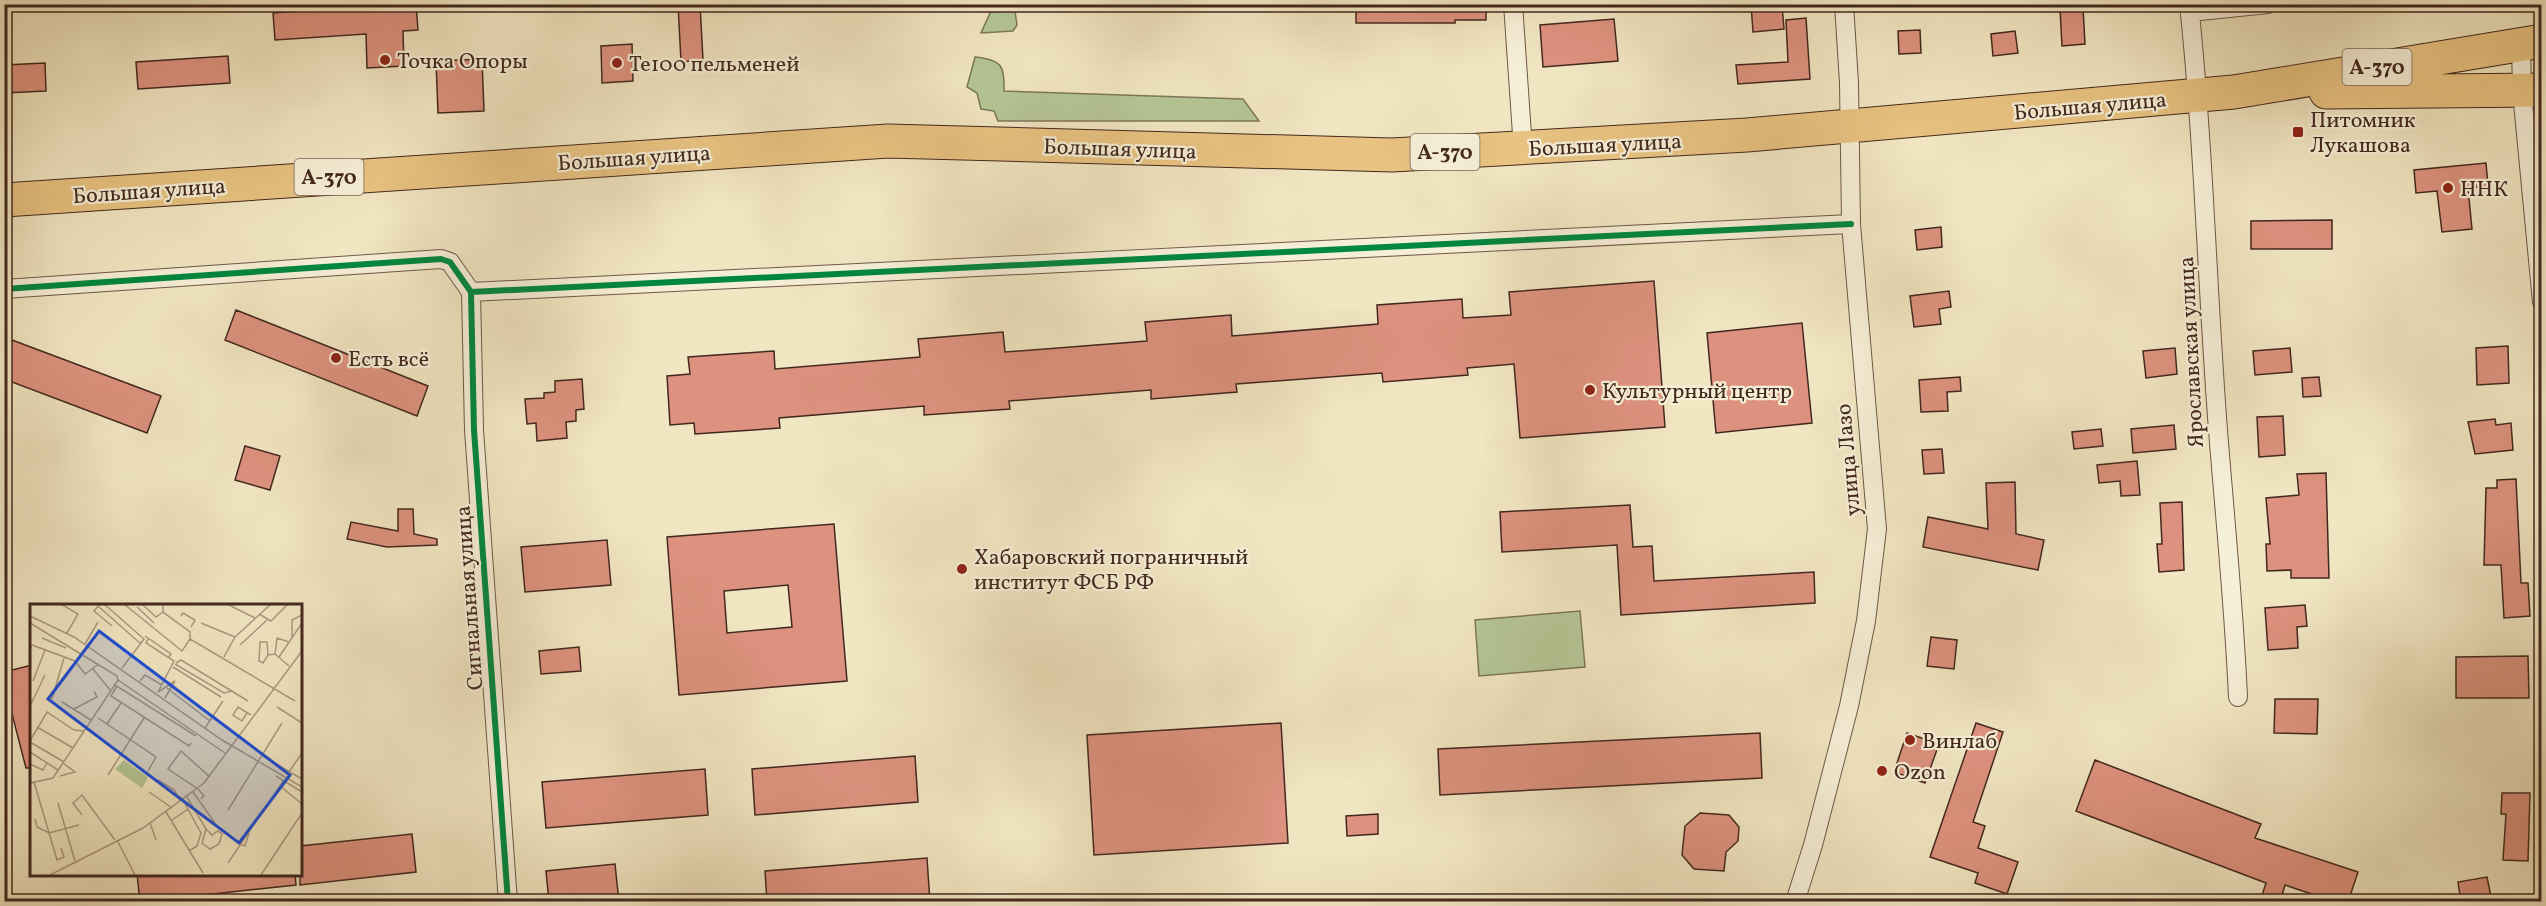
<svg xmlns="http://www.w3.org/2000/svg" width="2546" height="906" viewBox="0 0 2546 906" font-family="Vollkorn,serif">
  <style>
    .green { fill: #b6c696; stroke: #7c775a; stroke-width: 1.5 }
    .building { fill: #dd927f; stroke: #43281e; stroke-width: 1.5; fill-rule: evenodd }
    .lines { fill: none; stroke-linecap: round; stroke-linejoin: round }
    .street-casing { stroke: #6e5847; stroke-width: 20 }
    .highway-casing { stroke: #43281e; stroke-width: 35 }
    .street { stroke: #f6efd7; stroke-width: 18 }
    .highway { stroke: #e8c381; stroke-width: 33 }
    .cycleway-casing { stroke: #f6efd7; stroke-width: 10 }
    .cycleway { stroke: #00873e; stroke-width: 6 }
    .poi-dot { fill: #8f2418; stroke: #f6efd7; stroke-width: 2 }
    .labels { text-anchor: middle; stroke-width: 4.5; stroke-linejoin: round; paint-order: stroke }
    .shield { fill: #f6efd7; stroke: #796456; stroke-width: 1.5 }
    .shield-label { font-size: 21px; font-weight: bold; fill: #43281e }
    .poi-label { font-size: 22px; fill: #43281e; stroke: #f6efd7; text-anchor: start }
    .street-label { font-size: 22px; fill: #43281e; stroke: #f6efd7 }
    .inset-road { fill: none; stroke: #ab9a80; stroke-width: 1.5 }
    .view { fill: #1d4ed8; fill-opacity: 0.15; stroke: #1d4ed8; stroke-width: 3 }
    .inset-edge { fill: none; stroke: #43281e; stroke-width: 3 }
  </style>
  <rect width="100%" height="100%" fill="#f1e6c2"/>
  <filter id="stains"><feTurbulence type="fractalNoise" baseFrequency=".00333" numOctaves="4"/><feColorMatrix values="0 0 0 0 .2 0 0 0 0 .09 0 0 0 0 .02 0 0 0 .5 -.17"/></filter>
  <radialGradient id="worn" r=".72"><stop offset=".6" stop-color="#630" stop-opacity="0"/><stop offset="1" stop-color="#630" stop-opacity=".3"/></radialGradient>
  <path class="green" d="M1006 4 1014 5 1017 25 1013 31 981 33 990 13Z
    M975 57C1003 60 1004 66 1004 91L1243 99 1259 121H998L994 111 981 109 977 93 967 87Z
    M1580 611 1585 667 1479 676 1475 620Z"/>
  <path class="building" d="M391 4H416L418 30 403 31 404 66 367 68 366 34 275 40 273 13Z
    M678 4H700L703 60 681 62Z
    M1356 4H1486V20H1455V23H1356Z
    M1751 4H1782L1784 29 1753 32Z
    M2083 7 2085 44 2062 46 2060 9Z
    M1806 18 1810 79 1738 84 1736 65 1788 62 1786 20Z
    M1614 19 1618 61 1543 67 1540 25Z
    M1920 30 1921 53 1899 54 1898 31Z
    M2015 31 2018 53 1993 56 1991 34Z
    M632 44 633 81 602 83 601 46Z
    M228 56 230 83 138 89 136 62Z
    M482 59 484 111 438 113 436 61Z
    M45 63 46 91 4 93V65Z
    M2486 163 2488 186 2468 188 2472 229 2442 232 2437 191 2416 193 2414 170Z
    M2332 220V249H2251V221Z
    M1941 227 1942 247 1917 250 1915 230Z
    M1654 281 1665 427 1520 438 1514 364 1467 368 1468 375 1383 382 1382 373 1236 384 1237 392 1151 399V390L1009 401 1010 409 924 415V406L779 418 780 428 695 434 694 423 670 425 667 376 690 374 688 357 774 351 775 369 920 357 918 339 1003 332 1005 352 1147 341 1145 322 1231 315 1232 336 1378 324 1377 305 1462 299 1463 318 1511 315 1509 292Z
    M1949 291 1951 307 1939 309 1941 324 1914 327 1910 296Z
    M236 310 428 386 417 416 225 340Z
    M1802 323 1812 423 1716 433 1707 333Z
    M4 337 161 396 147 433 4 379Z
    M2508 346 2509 383 2477 385 2476 348Z
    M2175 348 2177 374 2146 378 2143 351Z
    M2290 348 2292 372 2255 375 2253 351Z
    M1960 377 1961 391 1947 392 1948 411 1921 412 1919 380Z
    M2319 377 2321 396 2303 397 2302 378Z
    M582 379 584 409 576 410V421L566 422 567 438 537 441 536 423 527 424 525 399 544 398V393L555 392V381Z
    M2283 416 2285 455 2259 457 2257 417Z
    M2495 419 2496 425 2511 423 2513 450 2475 454 2468 422Z
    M2174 425 2176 449 2133 453 2131 429Z
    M2101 429 2103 446 2074 449 2072 432Z
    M245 446 280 456 270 490 235 480Z
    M1942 449 1944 473 1924 474 1922 450Z
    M2137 461 2140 495 2121 496 2120 481 2099 483 2097 465Z
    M2326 473 2329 578H2291V570L2267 571 2266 544H2270L2266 498 2299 495 2297 474Z
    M2516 479 2521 583H2528L2530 616 2504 618 2501 565H2484L2486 488H2497V480Z
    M2015 482 2016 534 2044 540 2038 570 1923 547 1928 517 1988 529 1986 483Z
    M2182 502 2184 570 2159 572 2157 544H2162L2160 503Z
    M1630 505 1633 547 1652 546 1654 581 1814 572 1815 603 1621 615 1617 545 1502 552 1500 512Z
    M398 509H413L414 534 437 539V545L387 547 347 539 351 522 398 531Z
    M834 524 847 681 679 695 667 537ZM788 585 792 627 727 633 724 591Z
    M607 540 611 585 525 592 521 547Z
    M2305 605 2307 626 2297 627 2298 648 2268 650 2265 608Z
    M1931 637 1957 640 1954 669 1927 666Z
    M579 647 581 671 541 674 539 651Z
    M2528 656 2529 698H2456V657Z
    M32 665V768H26L4 683V672Z
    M2275 699H2318L2317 734 2274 733Z
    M1281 723 1288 843 1094 855 1087 735Z
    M1976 723 2003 732 1973 822 1985 826 1978 848 2018 862 2007 894 1975 883 1978 873 1930 857Z
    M1760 733 1762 778 1440 795 1438 749Z
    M1907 733 1939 744 1925 783 1894 772Z
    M915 756 918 802 755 815 752 769Z
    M2095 760 2261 824 2255 838 2358 872 2348 902H2335L2285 885 2280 902H2260L2266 883 2076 811Z
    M705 769 708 815 546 828 542 782Z
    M2502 793H2530L2528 861 2503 860 2506 814H2501Z
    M1700 813 1729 815 1739 827 1738 841 1726 852 1724 871 1694 869 1682 855 1685 826Z
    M1378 814V834L1347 836 1346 816Z
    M412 834 416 872 300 885V846Z
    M927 858 930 902H767L765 871Z
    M615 864 619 902H549L546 871Z
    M137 874H295L296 885 140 902Z
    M2487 877 2492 902H2461L2458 882Z"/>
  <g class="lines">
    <defs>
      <path id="street" d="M1513 4 1523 149
        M2189 4C2204 146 2207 288 2218 430 2225 519 2234 607 2238 697
        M2190 12 2268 4
        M2521 43 2522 92 2542 302
        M4 289 441 259 450 262 471 292 474 430 508 902
        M471 292 1851 224
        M1795 902 1813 845 1849 706 1866 621 1877 529 1851 224 1849 83 1844 4"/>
      <path id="highway" d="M2326 92 2542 90
        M4 200 888 141 1392 155 1747 135 2234 92 2542 41"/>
    </defs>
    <use href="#street" class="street-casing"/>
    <use href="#highway" class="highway-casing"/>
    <use href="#street" class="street"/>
    <use href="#highway" class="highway"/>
    <defs>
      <path id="cycleway" d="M4 289 441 259 450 262 471 292 474 430 508 902
        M471 292 1851 224"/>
    </defs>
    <use href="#cycleway" class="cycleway-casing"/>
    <use href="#cycleway" class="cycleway"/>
  </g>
  <g class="poi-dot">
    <circle cx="385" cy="60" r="6"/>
    <circle cx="617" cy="63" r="6"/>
    <rect x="2292" y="126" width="12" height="12" rx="3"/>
    <circle cx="2448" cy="188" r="6"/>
    <circle cx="336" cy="358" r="6"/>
    <circle cx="1590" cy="390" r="6"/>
    <circle cx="962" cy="569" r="6"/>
    <circle cx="1910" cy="740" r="6"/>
    <circle cx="1882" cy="771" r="6"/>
  </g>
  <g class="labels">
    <g class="shield">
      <rect x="2342.5" y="49" width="69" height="36" rx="4.5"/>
      <rect x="1410.5" y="134" width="69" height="36" rx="4.5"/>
      <rect x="294.5" y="159" width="69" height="36" rx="4.5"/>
    </g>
    <g class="shield-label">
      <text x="2377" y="74">А-370</text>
      <text x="1445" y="159">А-370</text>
      <text x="329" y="184">А-370</text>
    </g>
    <g class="poi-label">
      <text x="397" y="68">Точка Опоры</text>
      <text x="629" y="71">Те100 пельменей</text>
      <text x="2310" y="127">Питомник<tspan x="2310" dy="25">Лукашова</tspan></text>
      <text x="2460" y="196">ННК</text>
      <text x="348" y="366">Есть всё</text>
      <text x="1602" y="398">Культурный центр</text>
      <text x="974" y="564">Хабаровский пограничный<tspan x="974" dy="25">институт ФСБ РФ</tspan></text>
      <text x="1922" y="748">Винлаб</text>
      <text x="1894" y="779">Ozon</text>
    </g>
    <g class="street-label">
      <text transform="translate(2090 105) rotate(-5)" y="8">Большая улица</text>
      <text transform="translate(1605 144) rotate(-3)" y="8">Большая улица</text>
      <text transform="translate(1120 148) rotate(2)" y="8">Большая улица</text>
      <text transform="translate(634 157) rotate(-4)" y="8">Большая улица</text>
      <text transform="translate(149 190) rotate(-4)" y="8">Большая улица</text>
      <text transform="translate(2190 352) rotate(-93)" y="8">Ярославская улица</text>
      <text transform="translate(1847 460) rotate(-95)" y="8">улица Лазо</text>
      <text transform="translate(468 598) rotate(-94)" y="8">Сигнальная улица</text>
    </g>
  </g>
  <g transform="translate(30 604)">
    <rect width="272" height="272" fill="#f1e6c2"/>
    <path d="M94 156 118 173 112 184 85 165Z" fill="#b6c696"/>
    <path class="inset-road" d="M31 0 48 10 37 29M74 0 114 35 92 64M94 0 152 47 160 35M112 0 126 13 133 8M133 0V8L160 28V35L265 97M197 0 225 14M69 1 64 7 82 22M68 2 111 40M107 3 124 19M229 10 241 17 258 0M0 12 44 33 192 136 272 183M151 12 153 9 165 16 161 23M0 19 87 72 88 76 195 149M171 19 205 33M115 32 141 50 138 54M262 33V16L272 11M12 34 36 44M118 35 116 39 144 57 128 88M55 40 68 18M210 41 237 16M0 44 2 41 45 57 55 70 69 60M245 50 247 34 259 38M238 51 233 59 229 57 230 38H237L238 51 245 50 259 62M194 53 205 33 241 0M249 53 272 19M146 59 151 56 218 97M145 60 194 89 202 87M143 63 191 93M63 65 80 86M3 77 15 46M110 77 115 71 132 81M85 81 166 132M87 82 81 92 159 142 161 139M137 84 180 117M128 88 145 77 135 94M22 95 34 54M32 98 61 116M0 102 15 71M247 103 272 119M44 105 67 93 64 87M217 109 212 117 203 111 208 103 221 111M68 114 126 153 118 167M77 120 91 99M7 123 43 144M175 124 193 97M0 137 17 108 44 126 54 127M0 138 34 158M0 148 28 166M233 152 272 175M0 160 13 166 17 159M259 168 272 149M78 171 114 114M30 172 45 168 33 159M246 172 272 188M128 176 144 186 151 197M4 178 27 256 34 253 31 244M0 179 23 174 88 76M250 182 272 200M119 188 142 204M163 188 185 219M157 193 176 225 172 239 180 245 189 240 192 230 188 227 182 231 176 225M171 195 174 192 168 185 138 165 151 147 180 173M153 196 171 229 167 242 159 247M28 199 45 257M198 206 252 119M136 208 173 269M52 211 43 199 52 191 85 236M5 215 7 223 19 229 49 221M142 216 158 205M120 219 126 236M87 236 105 271M210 240 215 242 219 229M198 259 254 176M20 271 113 224 174 179 272 47M231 271 272 209"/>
    <path class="view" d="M69 27 260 171 209 239 18 95Z"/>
    <rect width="272" height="272" class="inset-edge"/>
  </g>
  <rect width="2546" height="906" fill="none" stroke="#f1e6c2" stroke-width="24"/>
  <rect x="6" y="6" width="2534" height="894" fill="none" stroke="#43281e" stroke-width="3"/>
  <rect x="12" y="12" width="2522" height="882" fill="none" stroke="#43281e" stroke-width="1.5"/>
  <rect width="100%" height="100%" filter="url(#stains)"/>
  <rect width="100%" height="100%" fill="url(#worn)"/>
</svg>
